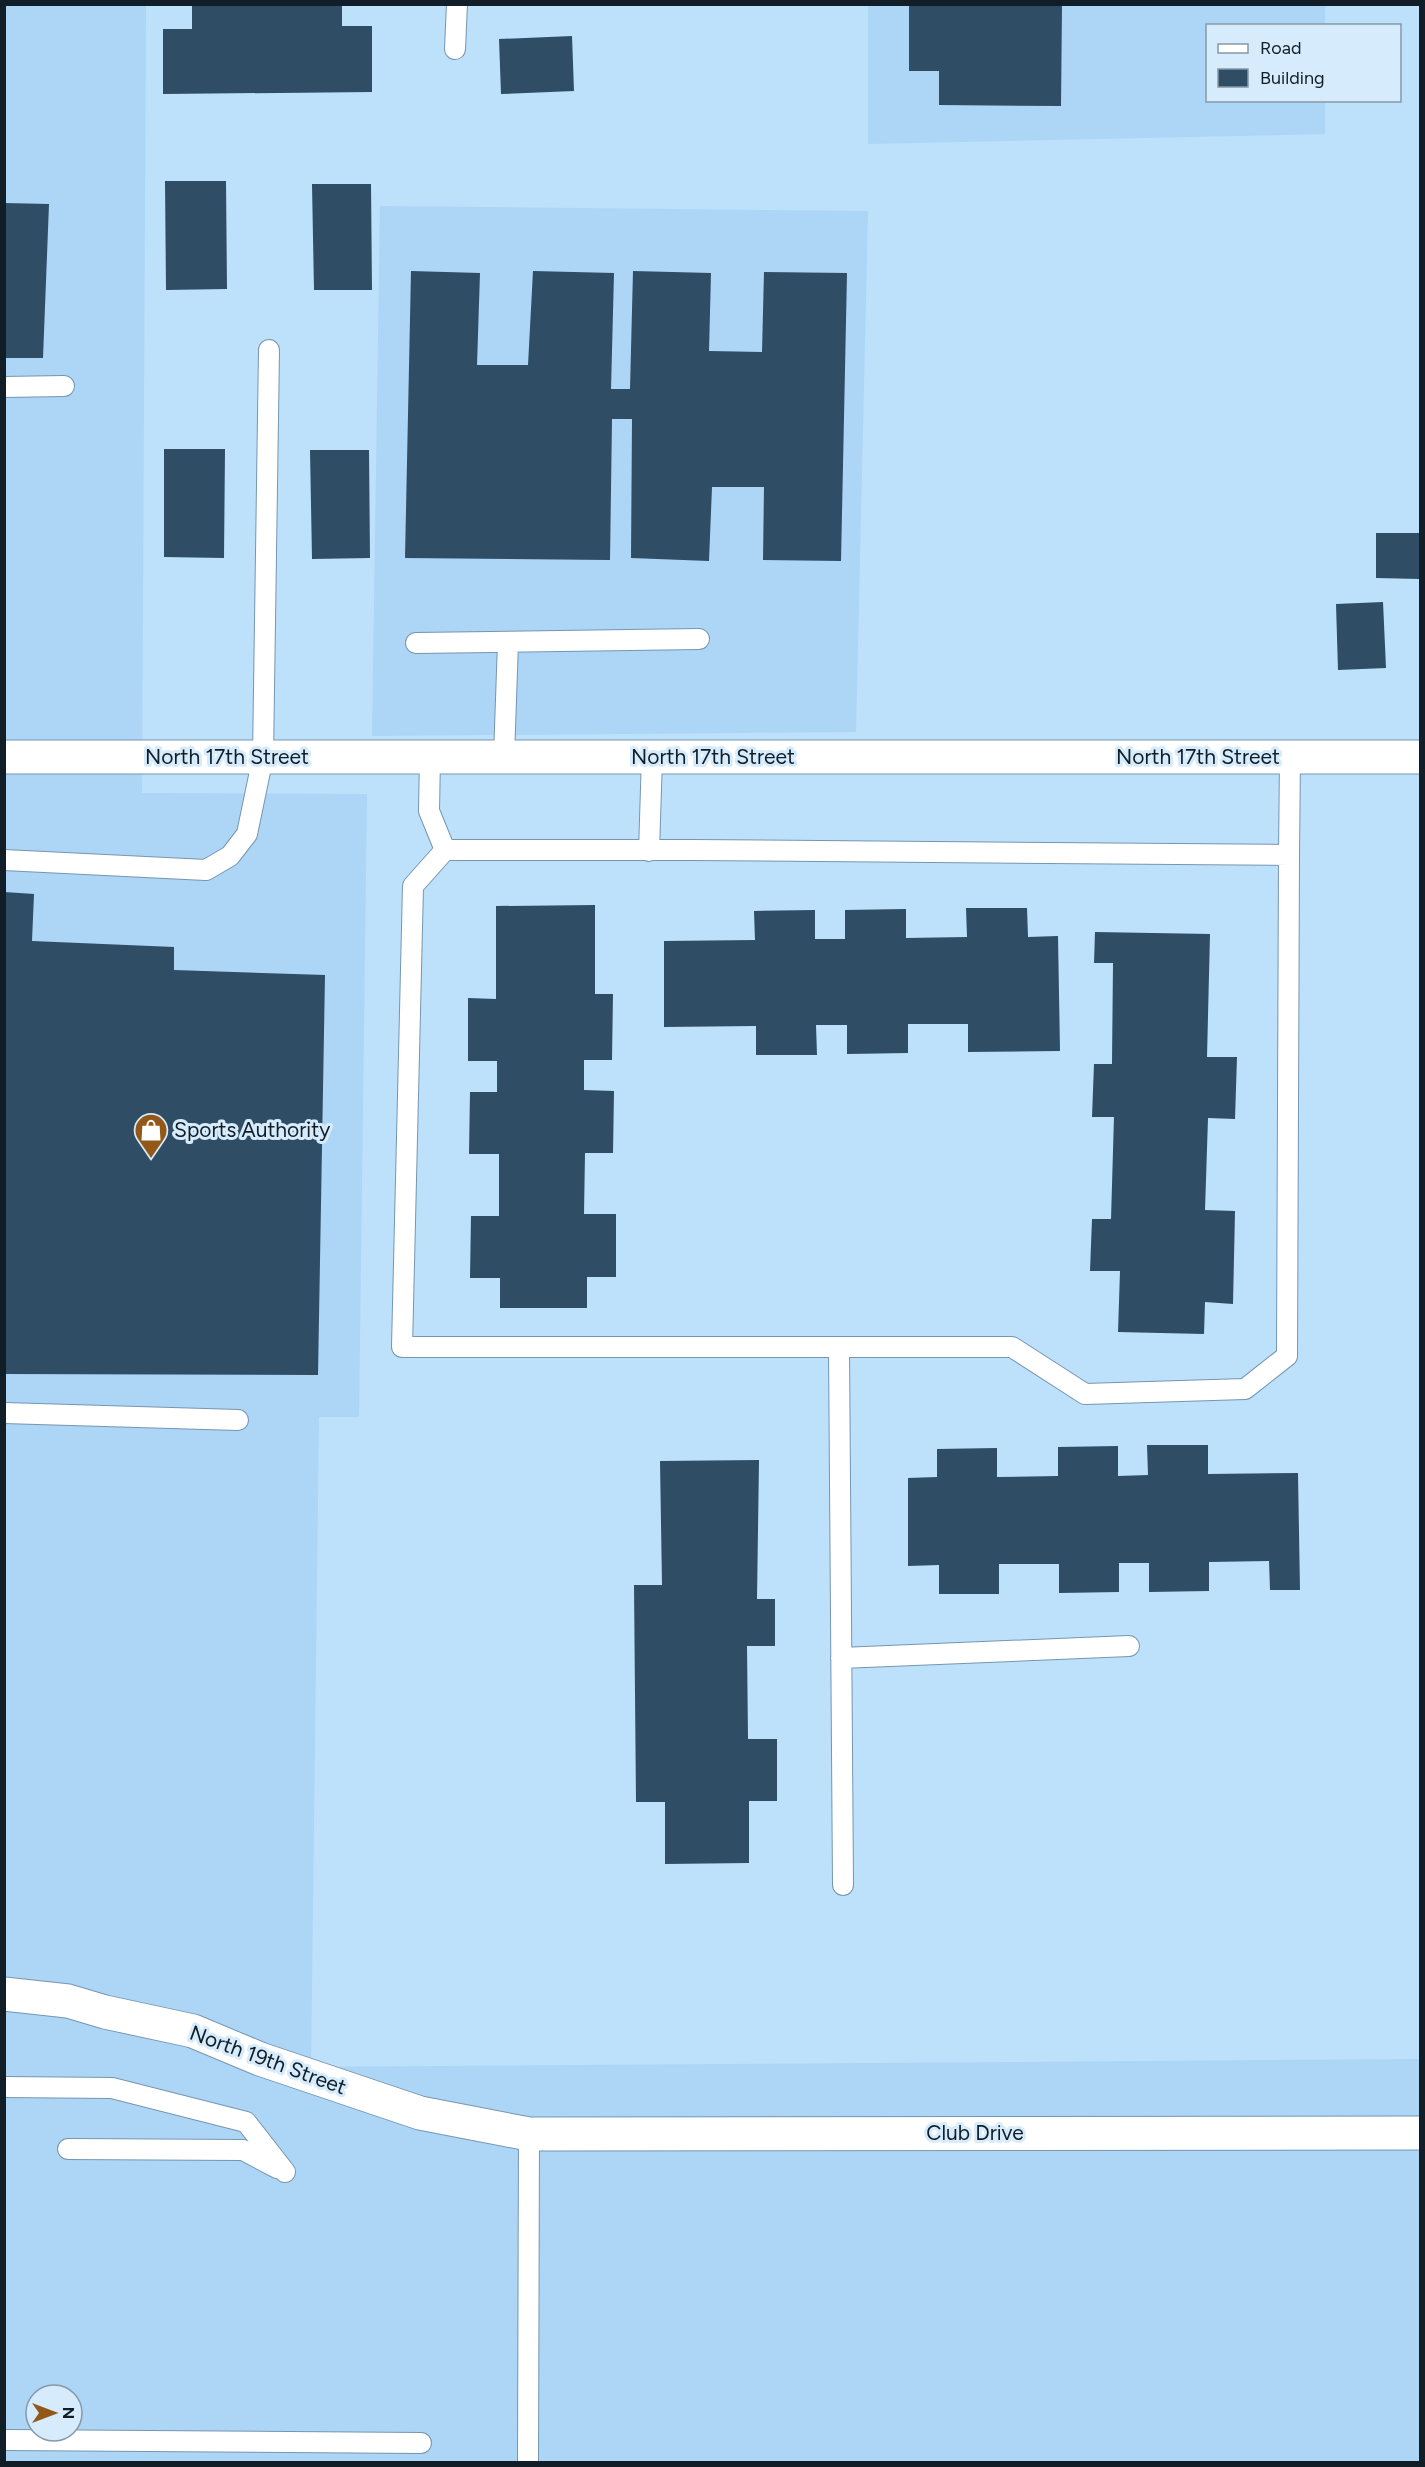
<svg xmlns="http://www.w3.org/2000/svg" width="1425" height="2467" viewBox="0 0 1425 2467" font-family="Figtree,sans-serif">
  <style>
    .built { fill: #acd5f6; fill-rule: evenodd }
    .building { fill: #2f4d64 }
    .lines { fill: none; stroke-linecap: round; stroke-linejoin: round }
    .lane-casing { stroke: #7696b0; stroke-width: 22 }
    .street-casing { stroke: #7696b0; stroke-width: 35 }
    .lane { stroke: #fff; stroke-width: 20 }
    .street { stroke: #fff; stroke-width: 33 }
    .labels { text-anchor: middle; stroke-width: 6; stroke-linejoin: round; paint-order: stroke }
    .street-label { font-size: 21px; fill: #111e28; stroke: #d6ebfc }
    .poi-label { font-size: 21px; fill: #111e28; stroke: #d6ebfc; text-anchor: start }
  </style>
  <rect width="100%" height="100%" fill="#bde0fb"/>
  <path class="built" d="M5 5H146L142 793 367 794 359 1417H319L311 2067 1420 2059V2462H5ZM36 2395H72V2431H36Z
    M868 5H1325V25L1208 26V100L1325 101V134L868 144Z
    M380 206 868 211 856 732 372 736Z"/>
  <path class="building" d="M192 4H342V26H372V92L163 94V29H192Z
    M909 4 1062 6 1061 106 939 105V71H909Z
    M572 36 574 91 501 94 499 39Z
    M165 181H226L227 289 166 290Z
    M312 184H371L372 290H314Z
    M4 203 49 204 43 358H4Z
    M411 271 480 273 477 365H528L533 271 614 273 611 389H630L633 271 711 273 709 351 762 352 764 272 847 273 841 561 763 560 764 487H712L709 561 631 558 632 419H612L610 560 405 558Z
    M164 449H225L224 558 164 557Z
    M310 450H369L370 558 312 559Z
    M1376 533H1420V579L1376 578Z
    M1383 602 1386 668 1338 670 1336 604Z
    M4 892 34 894 32 941 174 947V970L325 975 318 1375 4 1374Z
    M595 905V994H613L612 1060H584V1090L614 1091 613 1153H585L584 1214H616V1277H587V1308H500V1278H470L471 1216H499V1154H469L470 1092H497V1061H468V998L496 999V906Z
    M966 908H1027L1028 937 1058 936 1060 1051 968 1052V1024H908V1053L847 1054V1025H816L817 1055H756V1026L664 1027V941L755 940 754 911 815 910V939H845V910L906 909V938L967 937Z
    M1095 932 1210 934 1207 1057H1237L1235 1119 1208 1118 1205 1210 1235 1211 1233 1304 1205 1302 1204 1334 1118 1332 1120 1271H1090L1092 1219H1111L1114 1117H1092L1094 1064H1112L1113 963H1094Z
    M1147 1445H1208V1474L1298 1473 1300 1590H1270L1269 1561 1209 1562V1591L1149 1592V1563H1119V1592L1059 1593V1564H999V1594H939V1565L908 1566V1478L937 1477V1449L997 1448V1477L1058 1476V1447L1118 1446V1476L1148 1475Z
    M759 1460 757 1599H775V1646H747L748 1739H777V1801H749V1863L665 1864V1802H636L634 1585H662L660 1461Z"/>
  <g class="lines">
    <defs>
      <path id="lane" d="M455 49 457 4
        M4 387 64 386
        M416 643 699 639
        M430 757 429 811 445 850
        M504 757 508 642
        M445 850H691L1289 855 1287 1356 1245 1389 1085 1394 1012 1347H402L413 886Z
        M649 851 652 757
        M1289 855 1290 757
        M4 860 206 870 230 856 247 834 263 757 269 350
        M839 1347 843 1885
        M4 1413 238 1420
        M841 1658 1129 1646
        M4 2087 112 2088 246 2122 285 2172
        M68 2149 243 2150 277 2168
        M4 2440 421 2443
        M528 2462 529 2134"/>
      <path id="street" d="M4 757H1420
        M4 1994 68 2001 105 2012 193 2031 260 2059 420 2113 529 2134 1420 2133"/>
    </defs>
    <use href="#lane" class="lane-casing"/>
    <use href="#street" class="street-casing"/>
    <use href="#lane" class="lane"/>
    <use href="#street" class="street"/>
  </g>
  <defs>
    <symbol id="shop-pin" viewBox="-11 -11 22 30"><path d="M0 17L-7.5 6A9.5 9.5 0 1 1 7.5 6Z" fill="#935817" stroke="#d6ebfc"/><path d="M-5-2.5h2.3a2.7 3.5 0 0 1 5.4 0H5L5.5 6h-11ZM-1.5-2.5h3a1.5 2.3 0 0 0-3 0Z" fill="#fff"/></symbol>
  </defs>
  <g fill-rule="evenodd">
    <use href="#shop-pin" x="132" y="1111" width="38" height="52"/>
  </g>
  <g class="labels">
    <g class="street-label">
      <text x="227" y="764">North 17th Street</text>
      <text x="713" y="764">North 17th Street</text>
      <text x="1198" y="764">North 17th Street</text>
      <text transform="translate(268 2060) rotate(20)" y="7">North 19th Street</text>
      <text x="975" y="2140">Club Drive</text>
    </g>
    <g class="poi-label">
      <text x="174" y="1137">Sports Authority</text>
    </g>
  </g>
  <rect width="1425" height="2467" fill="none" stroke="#111e28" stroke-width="12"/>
  <rect x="1206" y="24" width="195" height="78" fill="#d6ebfc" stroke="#8799a7" stroke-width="1.5"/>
  <rect x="1218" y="44" width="30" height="9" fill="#ffffff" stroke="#8799a7" stroke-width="1.5"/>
  <text x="1260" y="54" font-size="18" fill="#111e28">Road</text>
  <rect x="1218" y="69" width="30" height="18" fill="#2f4d64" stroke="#8799a7" stroke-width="1.5"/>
  <text x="1260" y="84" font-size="18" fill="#111e28">Building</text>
  <g transform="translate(54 2413) rotate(90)"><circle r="28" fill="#d6ebfc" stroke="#8799a7" stroke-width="1.5"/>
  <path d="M0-4.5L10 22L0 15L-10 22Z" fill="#935817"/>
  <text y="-9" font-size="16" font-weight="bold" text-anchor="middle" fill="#111e28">N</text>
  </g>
</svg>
